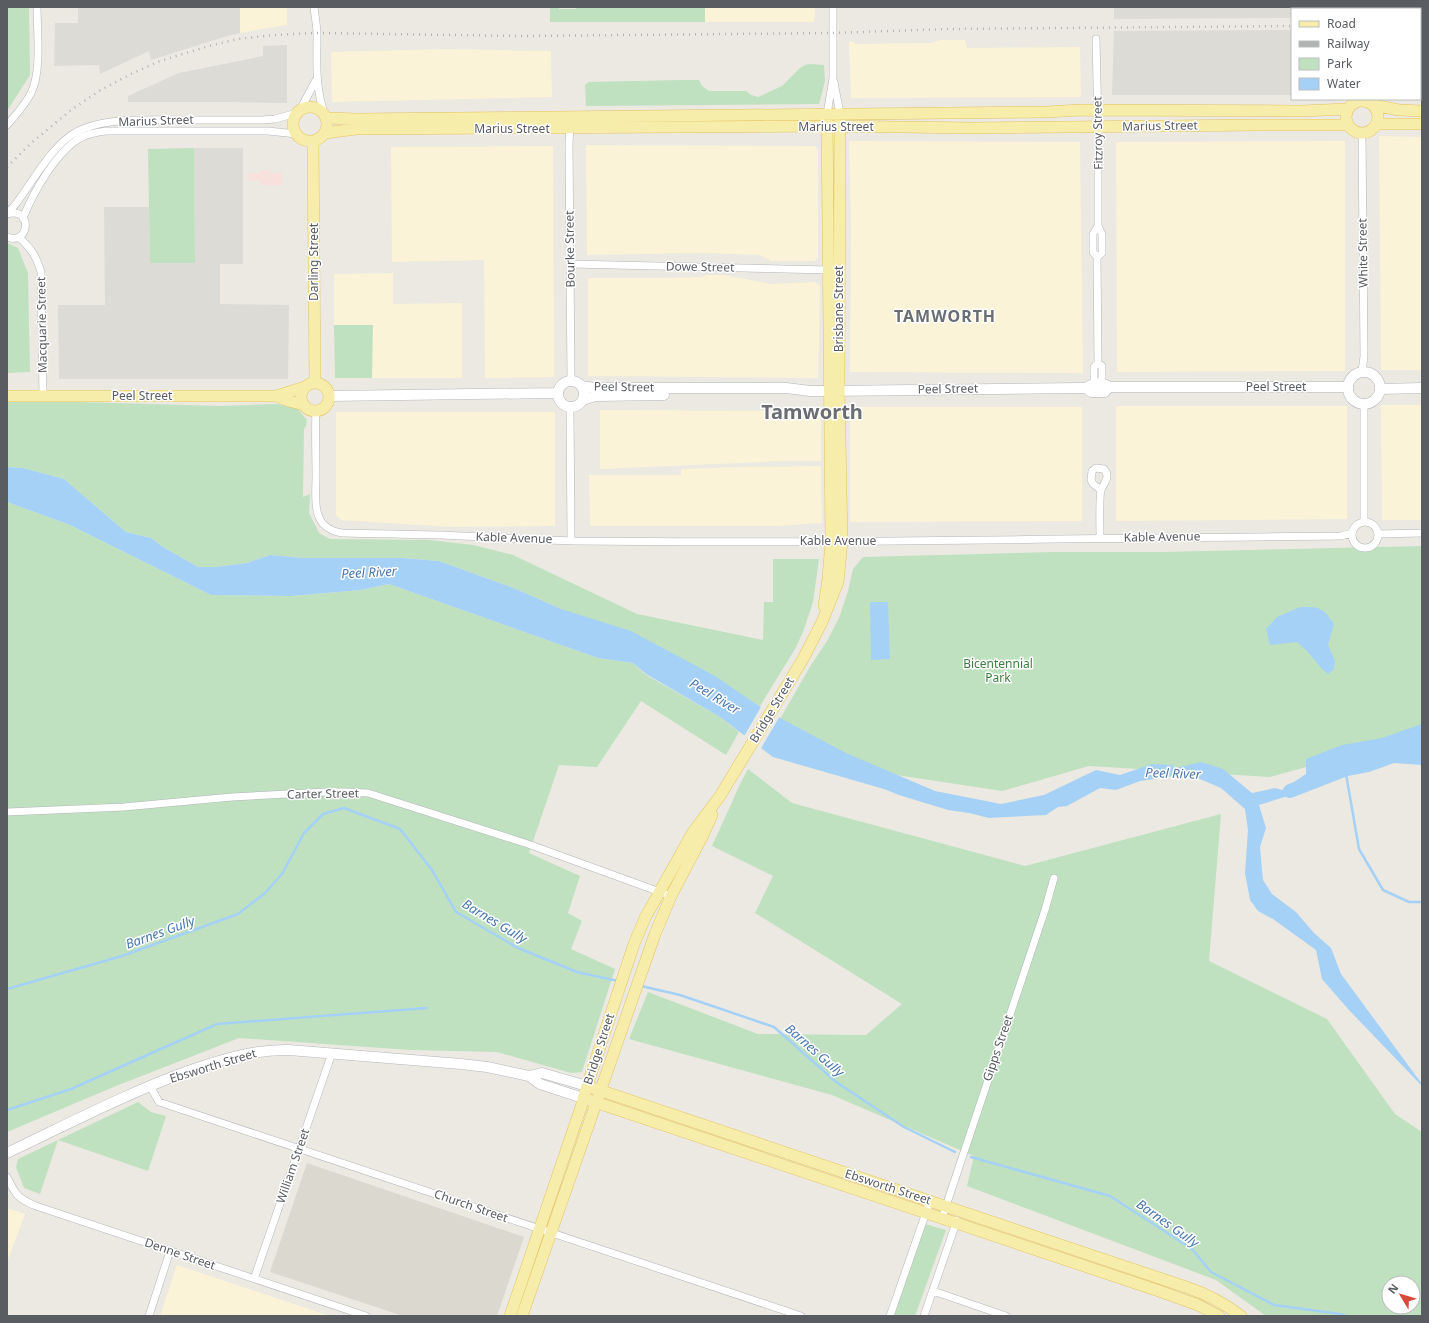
<svg xmlns="http://www.w3.org/2000/svg" width="1429" height="1323" viewBox="0 0 1429 1323" font-family="'Noto Sans',sans-serif">
  <style>
    .commercial { fill: #faf3d7 }
    .industrial { fill: #dcdbd5 }
    .education { fill: #dbd8cf }
    .medical { fill: #f8e0dd }
    .green { fill: #bfe1c0; fill-rule: evenodd }
    .water { fill: #a5d1f7 }
    .pier { fill: #ebe9e1 }
    .lines { fill: none; stroke-linecap: round; stroke-linejoin: round }
    .stream { stroke: #a5d1f7; stroke-width: 2.5 }
    .river { stroke: #a5d1f7; stroke-width: 14 }
    .street-casing { stroke: #b3b6ba; stroke-width: 8 }
    .secondary-casing { stroke: #b4b7bc; stroke-width: 11 }
    .primary-casing { stroke: #e4c361; stroke-width: 12 }
    .street { stroke: #fff; stroke-width: 7 }
    .secondary { stroke: #fff; stroke-width: 10 }
    .primary { stroke: #f7edaa; stroke-width: 11 }
    .rail { stroke: #b1b2b2; stroke-width: 2.5; stroke-dasharray: 1 5; stroke-linecap: butt }
    .labels { text-anchor: middle; stroke-width: 3; stroke-linejoin: round; paint-order: stroke }
    .street-label { font-size: 12px; fill: #595c60; stroke: #fff }
    .park-label { font-size: 12px; fill: #3b7e40; stroke: #fff }
    .water-label { font-size: 13px; font-style: italic; fill: #4877af; stroke: #fff }
    .district-label { font-size: 16px; font-weight: bold; letter-spacing: 1px; fill: #6a6e72; stroke: #fff }
    .town-label { font-size: 20px; font-weight: bold; fill: #6a6e72; stroke: #fff }
  </style>
  <rect width="100%" height="100%" fill="#ebe9e1"/>
  <path class="commercial" d="M240 7H287V25L240 33Z
    M705 7H815L814 22H705Z
    M1420 37H1422V95H1420Z
    M940 40H965L967 48 1080 47 1081 97 851 98 849 42 852 41 856 44 931 43Z
    M448 49 551 51 552 97 332 102 331 52Z
    M1379 136 1422 137V370H1381Z
    M849 141 1080 142 1083 373 850 372 851 227Z
    M1345 141V371L1117 372 1116 142Z
    M586 145 815 146 818 149V257L815 261H771L760 255 702 253 587 255Z
    M553 146 554 377 485 378 484 260 392 262 391 147Z
    M393 273V304L462 303V378H372V325H334V274Z
    M706 275H723L772 284 815 282 820 286 818 378 588 376V278H653L701 277Z
    M1381 405H1422V520H1382Z
    M1116 406H1347V519L1116 521Z
    M850 407H1082V521L850 522Z
    M600 410 821 411V461H785L600 469Z
    M336 412H555V526L452 527 341 520 336 515Z
    M821 466 822 523 776 526H590L589 475H681V469L740 467Z
    M7 1208 25 1214 7 1262Z
    M177 1265 330 1316H160Z"/>
  <path class="industrial" d="M78 7H240V33L224 37 151 60 149 51 100 74 99 65 54 66 55 23H78Z
    M1114 7H1345V9H1292V18L1114 19Z
    M1292 30V95H1112L1114 31Z
    M287 45V103L232 102H128V96L179 73 263 56V46Z
    M194 148H243V264H220V304L289 305 288 379H59L58 305H105L104 207H149L150 263H195Z"/>
  <path class="education" d="M307 1163 524 1237 497 1316H403L270 1272Z"/>
  <path class="medical" d="M270 170 271 173H282V185H261L260 180 249 181 248 173H260V171Z"/>
  <path class="green" d="M7 7H29L30 75 7 111Z
    M550 7H559V9H576L577 7H705V22H550Z
    M810 64 824 65 825 81 819 104 586 106 585 85 589 82 681 80H699L702 86 709 91H746L751 95 758 97 782 86 800 68 805 65Z
    M194 148 195 263H150L148 149Z
    M7 243 18 248 28 273 30 372 7 373Z
    M334 325H373L372 378H335Z
    M41 401 220 406 277 404 292 406 297 408 307 420 306 426 304 429 303 497 310 494 309 513 319 533 330 539 430 540 473 545 513 555 637 614 763 640 764 602H773V559H819L813 602 803 632 795 649 760 706 561 609 516 589 439 561 402 558H303L270 555 247 563 216 567H198L163 547 151 538 126 532 64 479 23 468 7 467V402Z
    M7 502 70 525 211 595 291 596 361 590 389 584 598 658 633 663 646 675 720 717 739 732 726 755 641 701 597 767 559 765 529 853 580 876 568 913 582 921 571 949 615 969 582 1072 571 1073 497 1052 410 1050 239 1038 116 1086 7 1132Z
    M1422 546V735L1270 777 1089 766 1002 791 870 771 776 726 811 665 827 641 839 618 848 591 853 569 863 557 1052 552H1162Z
    M748 769 792 803 1025 866 1221 814 1209 961 1327 1019 1395 1114 1422 1132V1316H1266L1216 1280 967 1186 974 1156 832 1095 629 1039 648 992 758 1034 866 1035 902 1004 755 913 773 876 712 846 742 780ZM1389 1283H1413V1307H1389Z
    M138 1102 151 1112 166 1116 148 1171 58 1140 40 1194 24 1188 16 1167 18 1159Z
    M925 1224 946 1230 915 1316H893Z"/>
  <path class="water" d="M7 467 23 468 64 479 126 532 151 538 163 547 198 567H216L247 563 270 555 303 558H402L439 561 516 589 561 609 631 631 715 676 756 704 782 719 846 753 935 791 1001 804 1044 795 1096 770 1120 775 1152 764 1171 765 1176 768 1201 762 1223 769 1252 793 1275 788 1282 790 1306 774V759L1342 745 1382 738 1422 724V765L1394 763 1369 772 1337 778 1312 776 1307 786 1291 795 1259 805 1266 828 1260 847 1263 880 1272 894 1296 912 1314 933 1331 948 1341 974 1422 1084V1086L1348 1009 1322 979 1316 950 1273 919 1258 911 1250 900 1245 873 1248 830 1245 809 1221 788 1188 774 1140 781 1116 790 1100 788 1067 806 1058 807 1046 815 1007 817 989 818 969 813 948 810 899 795 884 789 773 757 720 717 646 674 633 663 598 658 389 584 361 590 291 596 211 595 70 525 7 502Z
    M870 602H888L890 659 871 660Z
    M1300 607C1321 607 1322 607 1334 624L1328 645 1335 661 1334 669 1328 674 1322 669 1307 651 1297 642 1270 645 1266 629 1277 617Z"/>
  <path class="pier" d="M762 705 780 716 760 750 743 738Z"/>
  <g class="lines">
    <path class="stream" d="M1346 774 1359 849 1383 890 1409 902H1422
      M641 986 680 995 774 1027 836 1082 904 1127 955 1152
      M7 989 122 956 238 914 265 893 282 874 304 833 323 814 344 808 400 829 432 870 456 912 518 948 577 972 618 981
      M7 1110 71 1089 217 1024 427 1008
      M971 1157 1110 1196 1192 1249 1211 1272 1274 1305 1340 1314 1346 1316"/>
    <path class="river" d="M1290 791 1344 770"/>
    <defs>
      <path id="street" d="M314 7C315 16 317 26 317 35 317 64 315 85 324 113
        M1361 7V9
        M1096 39 1098 127V226L1102 234V253L1097 257
        M834 82 840 114
        M1361 99V101
        M300 110 316 80
        M827 114 833 78V7
        M570 124 569 144 571 380
        M7 125C16 115 25 105 31 93 42 71 37 31 37 7
        M1362 133 1364 356 1362 372
        M7 214 15 205C31 184 49 151 70 136 98 116 150 120 183 120 209 120 236 120 262 120L275 119 297 113
        M7 214C33 206 30 246 7 237
        M23 218C33 193 56 152 80 138 88 134 97 132 106 131H268L297 134
        M19 237C31 249 36 255 41 272L43 396
        M571 264 829 270
        M1098 363 1102 366V383
        M1094 384V367L1098 363 1097 257 1093 252V234L1098 226
        M570 407 571 541
        M316 410C315 433 316 455 316 478 316 488 314 508 319 517 323 527 333 532 343 533 377 534 410 534 443 535 487 537 530 540 574 541 829 544 1085 538 1341 536L1352 533
        M1352 535a13 13 0 1 1 26 0a13 13 0 1 1-26 0Z
        M1364 522V404
        M1378 534 1422 533
        M1100 538C1100 528 1099 497 1101 490 1104 482 1111 478 1104 469L1096 468 1092 471 1091 480 1093 484 1101 490
        M7 812 124 807 232 797 327 792H343L368 793 528 844 671 896
        M150 1086 159 1102 801 1316
        M7 1177C15 1194 18 1199 36 1206L366 1316
        M942 1218 1045 910 1054 878
        M254 1279 332 1053
        M933 1291 1006 1316
        M149 1316 170 1251
        M890 1316 930 1201
        M924 1316 956 1223V1220"/>
      <path id="secondary" d="M1348 388a16 16 0 1 1 32 0a16 16 0 1 1-32 0Z
        M558 394a13 13 0 1 1 26 0a13 13 0 1 1-26 0Z
        M581 386 595 388H786L810 391H829L1079 388H1086L1091 392H1105L1109 387
        M1086 388C1093 383 1102 381 1109 387H1348
        M1380 389 1422 388
        M329 396 557 393
        M583 400 595 396 664 395
        M529 1076 540 1084 583 1098
        M7 1153C68 1124 127 1093 191 1070 223 1059 255 1049 289 1050L461 1064 487 1067 529 1076 542 1073 587 1086"/>
      <path id="primary" d="M1346 117a16 16 0 1 1 32 0a16 16 0 1 1-32 0Z
        M1373 105 1399 110 1422 111
        M293 124a17 17 0 1 1 34 0a17 17 0 1 1-34 0Z
        M326 118 357 119 1047 112 1080 110 1302 111 1347 109
        M1376 124H1422
        M325 133 356 129 827 126 974 128 1258 125H1348
        M313 141 315 383
        M301 397a14 14 0 1 1 28 0a14 14 0 1 1-28 0Z
        M7 396H276L305 387
        M276 396 289 401 304 405
        M824 606 828 579 831 541 827 119
        M587 1086 1186 1287C1207 1294 1224 1303 1241 1316
        M583 1098 1159 1291 1198 1305 1219 1316
        M510 1316 581 1107 587 1086 634 944 645 918 693 832 720 796 803 659 822 622 838 582 842 541 839 390 840 114
        M522 1316 655 934 671 896 702 837 712 815"/>
    </defs>
    <use href="#street" class="street-casing"/>
    <use href="#secondary" class="secondary-casing"/>
    <use href="#primary" class="primary-casing"/>
    <use href="#street" class="street"/>
    <use href="#secondary" class="secondary"/>
    <use href="#primary" class="primary"/>
    <path class="rail" d="M1420 25H1422
      M7 167 29 145 71 110 99 91 131 74 160 61 209 46 238 39 274 35 317 33 523 36 833 33 947 29 1292 26"/>
  </g>
  <g class="labels">
    <g class="street-label">
      <text transform="translate(156 121) rotate(-2)" y="4">Marius Street</text>
      <text transform="translate(1160 126) rotate(-1)" y="4">Marius Street</text>
      <text x="836" y="131">Marius Street</text>
      <text x="512" y="133">Marius Street</text>
      <text transform="translate(1098 133) rotate(-91)" y="4">Fitzroy Street</text>
      <text transform="translate(570 249) rotate(-91)" y="4">Bourke Street</text>
      <text transform="translate(1363 253) rotate(-91)" y="4">White Street</text>
      <text transform="translate(314 262) rotate(-90)" y="4">Darling Street</text>
      <text transform="translate(700 267) rotate(1)" y="4">Dowe Street</text>
      <text transform="translate(839 309) rotate(-90)" y="4">Brisbane Street</text>
      <text transform="translate(42 325) rotate(-91)" y="4">Macquarie Street</text>
      <text transform="translate(624 387) rotate(1)" y="4">Peel Street</text>
      <text x="1276" y="391">Peel Street</text>
      <text transform="translate(948 389) rotate(-1)" y="4">Peel Street</text>
      <text x="142" y="400">Peel Street</text>
      <text transform="translate(1162 537) rotate(-1)" y="4">Kable Avenue</text>
      <text transform="translate(514 538) rotate(2)" y="4">Kable Avenue</text>
      <text x="838" y="545">Kable Avenue</text>
      <text transform="translate(772 710) rotate(-59)" y="4">Bridge Street</text>
      <text transform="translate(323 794) rotate(-1)" y="4">Carter Street</text>
      <text transform="translate(998 1048) rotate(-71)" y="4">Gipps Street</text>
      <text transform="translate(599 1049) rotate(-72)" y="4">Bridge Street</text>
      <text transform="translate(213 1066) rotate(-17)" y="4">Ebsworth Street</text>
      <text transform="translate(293 1166) rotate(-71)" y="4">William Street</text>
      <text transform="translate(888 1187) rotate(18)" y="4">Ebsworth Street</text>
      <text transform="translate(471 1206) rotate(19)" y="4">Church Street</text>
      <text transform="translate(180 1254) rotate(19)" y="4">Denne Street</text>
    </g>
    <g class="park-label">
      <text x="998" y="668">Bicentennial<tspan x="998" dy="14">Park</tspan></text>
    </g>
    <g class="water-label">
      <text transform="translate(369 572) rotate(-3)" y="5">Peel River</text>
      <text transform="translate(715 696) rotate(31)" y="5">Peel River</text>
      <text transform="translate(1173 773) rotate(2)" y="5">Peel River</text>
      <text transform="translate(495 921) rotate(31)" y="5">Barnes Gully</text>
      <text transform="translate(160 932) rotate(-20)" y="5">Barnes Gully</text>
      <text transform="translate(815 1050) rotate(41)" y="5">Barnes Gully</text>
      <text transform="translate(1168 1223) rotate(35)" y="5">Barnes Gully</text>
    </g>
    <g class="district-label">
      <text x="945" y="322">TAMWORTH</text>
    </g>
    <g class="town-label">
      <text x="812" y="419">Tamworth</text>
    </g>
  </g>
  <rect width="1429" height="1323" fill="none" stroke="#595c60" stroke-width="16"/>
  <rect x="1291" y="8" width="130" height="92" fill="#ffffff" stroke="#bdbebf"/>
  <rect x="1299" y="21" width="20" height="6" fill="#f7edaa" stroke="#bdbebf"/>
  <text x="1327" y="28" font-size="12" fill="#595c60">Road</text>
  <rect x="1299" y="41" width="20" height="6" fill="#b1b2b2" stroke="#bdbebf"/>
  <text x="1327" y="48" font-size="12" fill="#595c60">Railway</text>
  <rect x="1299" y="58" width="20" height="12" fill="#bfe1c0" stroke="#bdbebf"/>
  <text x="1327" y="68" font-size="12" fill="#595c60">Park</text>
  <rect x="1299" y="78" width="20" height="12" fill="#a5d1f7" stroke="#bdbebf"/>
  <text x="1327" y="88" font-size="12" fill="#595c60">Water</text>
  <g transform="translate(1401 1295) rotate(308)"><circle r="19" fill="#ffffff" stroke="#bdbebf"/>
  <path d="M0-3L7 15L0 10L-7 15Z" fill="#d84a39"/>
  <text y="-6" font-size="11" font-weight="bold" text-anchor="middle" fill="#595c60">N</text>
  </g>
</svg>
